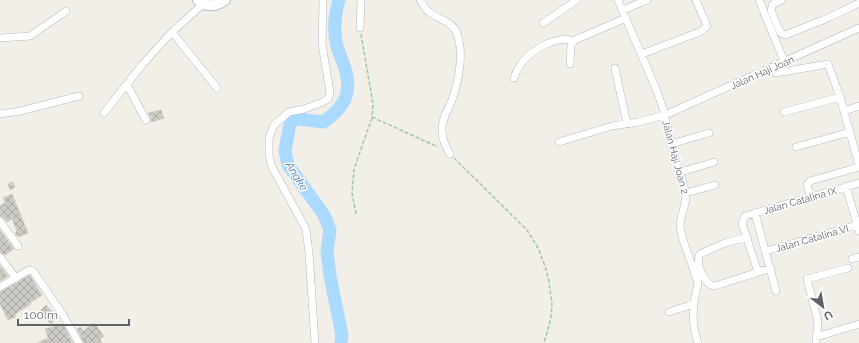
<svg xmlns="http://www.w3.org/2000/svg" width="859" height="343" viewBox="0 0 859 343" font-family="Raleway,sans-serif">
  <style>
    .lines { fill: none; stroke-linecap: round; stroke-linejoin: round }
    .river { stroke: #aadaff; stroke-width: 13 }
    .building { fill: url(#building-cross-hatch); stroke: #d6d1c6 }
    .minor-casing { stroke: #b5b8bc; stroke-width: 8 }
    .secondary-casing { stroke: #b6babf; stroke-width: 12 }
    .path { stroke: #9cc7a9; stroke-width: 1.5; stroke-dasharray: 4 2; stroke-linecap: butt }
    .minor { stroke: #fff; stroke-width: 7 }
    .secondary { stroke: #fff; stroke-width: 10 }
    .labels { text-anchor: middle; stroke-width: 3; stroke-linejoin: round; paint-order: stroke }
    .street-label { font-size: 10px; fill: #5f6368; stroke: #fff }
    .water-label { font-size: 11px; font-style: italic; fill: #4174aa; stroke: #fff }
  </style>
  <defs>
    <pattern id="building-cross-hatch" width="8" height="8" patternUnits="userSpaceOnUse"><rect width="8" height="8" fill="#cccac5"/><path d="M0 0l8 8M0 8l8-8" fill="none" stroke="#a9a8a4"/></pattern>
  </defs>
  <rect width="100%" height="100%" fill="#f1efe8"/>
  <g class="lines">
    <path class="river" d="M339 0C335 14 333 32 337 46 339 55 344 63 346 72 352 97 342 108 324 122L298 119 290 123 285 151 288 165 324 215 330 230 327 251 330 276 342 335 341 343"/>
  </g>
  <path class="building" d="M161 110 164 118 151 122V118L148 113Z
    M13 182 15 187 10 190 8 184Z
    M12 194 28 233 18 237 15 233 17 231 12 219 7 222 4 218 0 216V206L5 203 3 198Z
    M0 230 14 249 5 255 0 252Z
    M0 265 8 276 0 281Z
    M30 275 42 295 30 303 31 304 15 314 16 317 8 320 0 304V292Z
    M46 305 58 317 51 324 39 312Z
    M94 323 104 336 100 339 102 343H84L77 329 81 327 83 331Z
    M63 324 73 343H37L48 338 45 329Z"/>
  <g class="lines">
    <defs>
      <path id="minor" d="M420 0C423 4 425 9 429 12 439 20 453 21 457 34 464 52 459 79 453 97 449 109 441 119 442 131 442 140 446 147 450 154
        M618 0 657 91 665 115 671 144 686 193C687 205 680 214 680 226 682 243 693 265 698 283 697 290 694 297 694 305 692 318 694 331 698 343
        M759 0 784 61
        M782 0 773 4 771 10 780 32 785 35 828 18 859 3
        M623 10 647 0
        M543 23 577 0
        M360 28 361 0
        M172 32 217 88
        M0 38 30 36 66 11
        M642 54 702 31 707 26 696 0
        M570 64 571 46 575 40 626 18
        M615 68 627 124
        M776 73 828 64 840 97 859 165
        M514 78C516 73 517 69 521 64 531 50 556 35 574 41
        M127 85 146 120
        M844 111 859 106
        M784 112 840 97
        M104 113 142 65 172 32 203 4
        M0 114 20 111 79 96
        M559 142 612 126 638 122 665 115 859 28
        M671 144 709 133
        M796 147 850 132
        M681 172 714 162
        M846 186 859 231
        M686 193 715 185
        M811 197 807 185 810 181 859 167
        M755 213 776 291
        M0 221 18 246
        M747 237 725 243 700 254C695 263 704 285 715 286L771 268
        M766 251 857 225
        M0 257 16 278
        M852 259 859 257
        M758 272 742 223 745 216 859 183
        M0 287 29 270 33 271 63 315 79 343
        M669 312 694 304
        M816 337 859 324
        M315 343 309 253 306 229 272 167 269 155V138L274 125 289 112 304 109 323 102 328 99 330 92 322 44 323 0
        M816 343 818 322 807 279 848 268"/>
      <path id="secondary" d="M198 0C206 8 216 6 225 0"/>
    </defs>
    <use href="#minor" class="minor-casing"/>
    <use href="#secondary" class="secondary-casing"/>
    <path class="path" d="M361 34 373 104 372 117 438 147
      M454 158 527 230 538 248 545 266 549 282 552 304 551 318 544 343
      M356 214 352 193 354 169 372 118"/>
    <use href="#minor" class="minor"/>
    <use href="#secondary" class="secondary"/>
  </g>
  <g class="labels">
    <g class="street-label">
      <text transform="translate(762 72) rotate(-24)" y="4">Jalan Haji Joan</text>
      <text transform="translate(676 157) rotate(75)" y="4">Jalan Haji Joan 2</text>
      <text transform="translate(800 200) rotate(-16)" y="4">Jalan Catalina IX</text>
      <text transform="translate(812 238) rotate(-16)" y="4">Jalan Catalina VI</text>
    </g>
    <g class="water-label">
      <text transform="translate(297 176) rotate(58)" y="4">Angke</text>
    </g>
  </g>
  <g transform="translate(823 307) rotate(149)" stroke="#ffffff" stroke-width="3" paint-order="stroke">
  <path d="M0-3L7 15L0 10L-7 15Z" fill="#5f6368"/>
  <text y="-6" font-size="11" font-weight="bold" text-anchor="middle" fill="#5f6368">U</text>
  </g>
  <path d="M18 319v6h111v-6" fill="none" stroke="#5f6368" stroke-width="2"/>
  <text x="24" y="319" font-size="12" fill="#5f6368" stroke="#ffffff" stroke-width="3" paint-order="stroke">100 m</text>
</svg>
